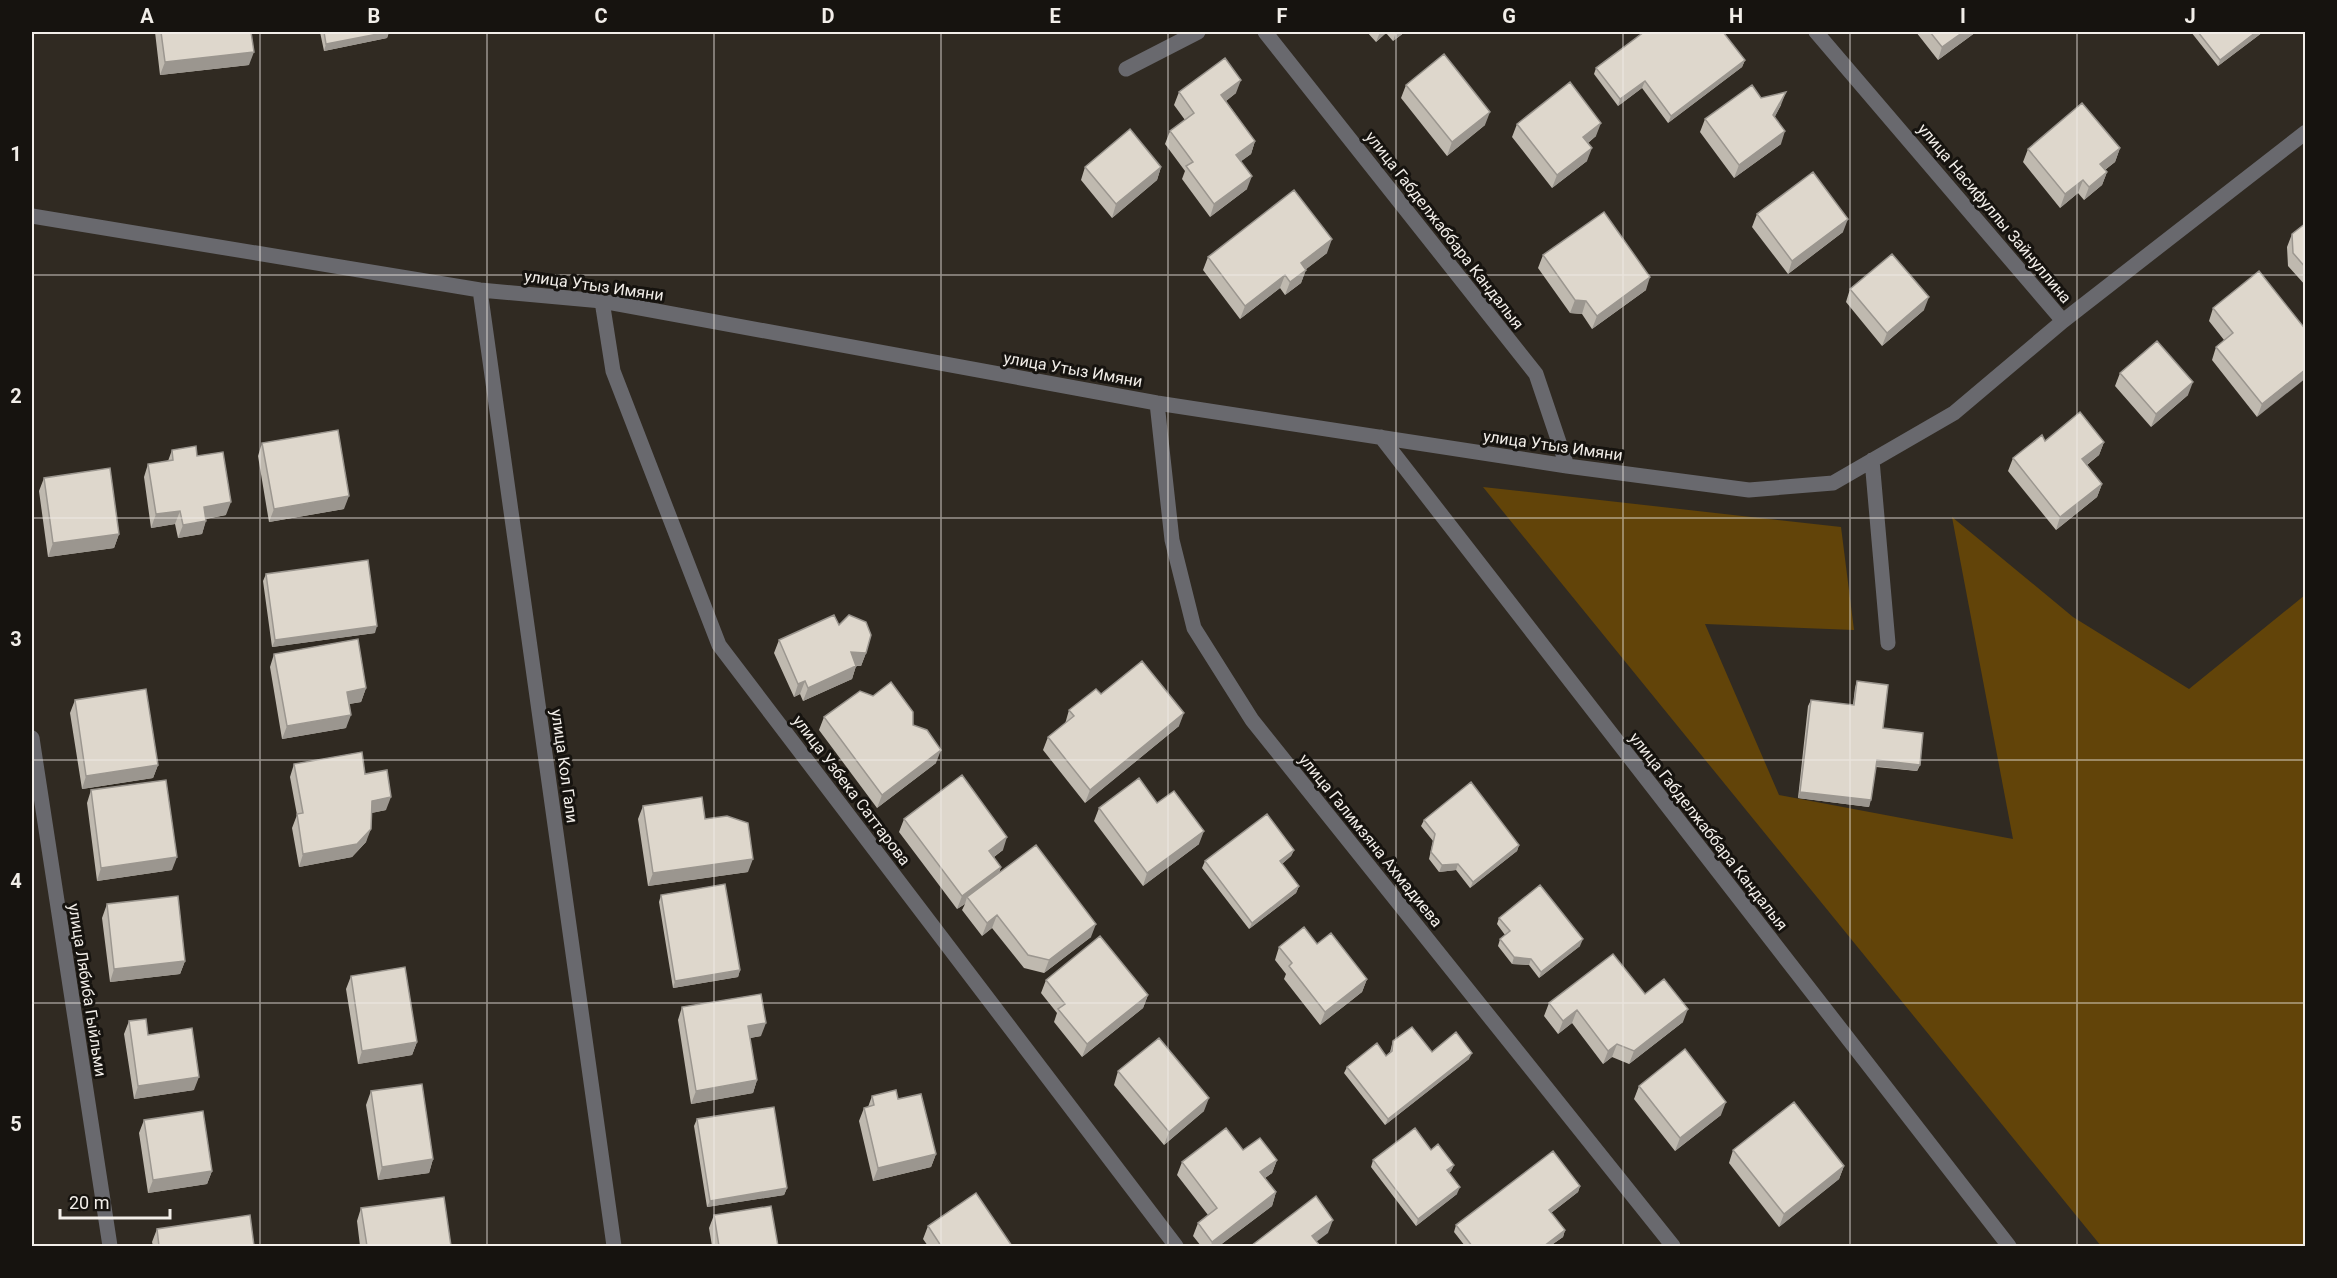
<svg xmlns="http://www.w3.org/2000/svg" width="2337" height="1278" viewBox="0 0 2337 1278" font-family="Roboto,sans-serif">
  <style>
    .green { fill: #624409 }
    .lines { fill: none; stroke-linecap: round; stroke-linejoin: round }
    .minor { stroke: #69696e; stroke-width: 15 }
    .wall { fill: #bfb9af }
    .shaded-wall { fill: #9b968f }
    .building { fill: #ded7cc; stroke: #9b968f; stroke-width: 1.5 }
    .grid { fill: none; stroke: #f2eee9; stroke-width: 1.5; stroke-opacity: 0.55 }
    .labels { text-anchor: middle; stroke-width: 6; stroke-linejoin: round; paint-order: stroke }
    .street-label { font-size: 16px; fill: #f2eee9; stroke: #16130f }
    .neatline { fill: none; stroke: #f2eee9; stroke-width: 2 }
    .grid-label { font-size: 20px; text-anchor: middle; font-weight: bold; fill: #f2eee9 }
  </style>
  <rect width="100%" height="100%" fill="#302a22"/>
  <path class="green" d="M1483 487 1841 527 1854 630 1705 624 1779 795 2013 839 1952 517 2073 617 2189 689 2305 595V1246H2101Z"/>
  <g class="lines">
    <path class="minor" d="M1265 32 1536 374 1567 466
      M1816 32 2063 321 2306 132
      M1126 69 1198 32
      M32 216 480 290 602 301 1157 403 1567 466 1749 490 1833 483 1954 413 2063 321
      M480 290 614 1246
      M602 301 613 371 719 645 1176 1246
      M1157 403 1172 540 1194 628 1252 720 1673 1246
      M1381 437 2009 1246
      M1872 460 1888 643
      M32 738 110 1246"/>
  </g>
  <path class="wall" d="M155 32H251L249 65 160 75Z
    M320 32H389L387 38 324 51Z
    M1367 32H1405L1393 41 1386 33 1376 42Z
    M1916 32H1976L1938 60Z
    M2191 32H2263L2218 66Z
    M1745 60 1742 67 1668 123 1642 88 1618 106 1594 74 1596 68Z
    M1406 85 1485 125 1447 156 1401 98Z
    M1179 92 1236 93 1226 101 1255 141 1251 154 1241 161 1247 189 1210 217 1182 179 1185 171 1165 144 1170 131 1185 120 1174 105Z
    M1761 98 1781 105 1775 116 1781 144 1734 178 1700 132 1705 119Z
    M1517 124 1596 136 1588 143 1587 161 1552 188 1512 137Z
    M2120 148 2115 162 2105 170 2107 172 2102 185 2084 200 2078 193 2060 208 2023 162 2028 149Z
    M1085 167H1161L1157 180 1112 218 1081 180Z
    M1757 214 1843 232 1788 274 1752 227Z
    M2306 223V286L2288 266 2287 247 2292 234Z
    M1327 253 1306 269 1301 283 1285 295 1280 288 1240 319 1203 270 1208 257Z
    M1543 255 1646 290 1592 329 1582 314 1570 313 1538 268Z
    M1850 289 1924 310 1882 346 1846 302Z
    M2213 308 2306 330 2257 417 2212 360 2216 347 2224 340 2209 321Z
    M2120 373 2188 395 2151 427 2115 386Z
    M2045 441 2104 442 2099 455 2087 465 2102 484 2097 497 2056 530 2008 471 2013 458Z
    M262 443 344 509 269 522 258 456Z
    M172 450 197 456 226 515 206 519 202 534 178 538 175 524 151 528 144 477 148 464 168 461Z
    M44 478 119 534 114 548 48 557 39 491Z
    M266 574 375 633 272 647 263 581Z
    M839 625 866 653 861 666H856L852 679 803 701 800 694 794 697 774 653 779 640Z
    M274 654 366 688 361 702 349 704 346 728 282 739 270 667Z
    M1857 681 1883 728 1920 765 1917 771 1876 767 1869 807 1798 798 1808 706 1811 700 1853 705 1855 688Z
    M1101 694 1179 726 1085 803 1043 750 1048 737 1065 724 1069 710Z
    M75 700 158 765 153 778 82 789 70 713Z
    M824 717 936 763 877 808 819 730Z
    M294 764 386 810 371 813 366 842 352 857 299 867 292 828 297 815 290 777Z
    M91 790 172 870 97 881 87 803Z
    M1157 803 1199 844 1143 886 1094 821 1099 808Z
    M643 806 705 819 748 872 648 886 638 819Z
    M904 819 1003 850 994 857 1001 867 999 873 1091 937 1044 973 1024 968 992 928 982 936 962 910 965 904 957 909 899 832Z
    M1424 820 1519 845 1517 851 1470 888 1456 870 1439 872 1429 859 1433 841 1421 826Z
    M1294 850 1291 856 1282 864 1299 886 1296 893 1249 929 1202 868 1205 861Z
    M661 895 740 970 738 977 673 988 659 902Z
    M107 904 185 961 180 974 110 982 102 918Z
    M1499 918 1580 946 1539 978 1529 965 1512 964 1498 946 1500 939 1505 935 1497 924Z
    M1317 944 1367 979 1362 992 1320 1025 1284 979 1286 974 1275 960 1279 947Z
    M351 976 417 1042 412 1055 358 1064 346 989Z
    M1046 980 1148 995 1143 1008 1082 1057 1054 1022 1057 1013 1041 993Z
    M1645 994 1683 1022 1629 1064 1612 1057 1603 1064 1572 1023 1558 1034 1544 1016 1549 1003Z
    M682 1007 761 1036 750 1038 757 1080 753 1093 691 1104 678 1020Z
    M129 1021 148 1035 194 1090 134 1099 124 1034Z
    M1393 1041 1432 1052 1469 1059 1385 1125 1344 1073 1347 1067 1386 1056 1390 1052Z
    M1118 1071 1204 1111 1164 1145 1114 1085Z
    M1639 1086 1721 1115 1675 1151 1634 1099Z
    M371 1091 433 1159 429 1173 378 1180 366 1105Z
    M872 1096 936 1154 931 1167 873 1181 859 1121 864 1108 868 1107Z
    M697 1119 787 1188 784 1195 707 1207 694 1126Z
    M144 1120 212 1171 207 1184 148 1193 139 1133Z
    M1243 1150 1277 1160 1272 1173 1265 1178 1276 1192 1272 1206 1219 1246H1201L1193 1236 1198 1223 1208 1215 1177 1175 1182 1162Z
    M1431 1150 1454 1165 1451 1171 1449 1173 1457 1194 1416 1226 1371 1167 1373 1160Z
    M1733 1150 1844 1166 1839 1179 1779 1227 1729 1163Z
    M1580 1186 1578 1192 1551 1213 1565 1230 1563 1237 1550 1246H1465L1454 1232 1456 1225Z
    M361 1208 451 1246H360L357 1221Z
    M714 1215 778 1246H712L709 1228Z
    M928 1226 1012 1246H928L923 1239Z
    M157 1229 254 1246H153L152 1242Z"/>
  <path class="shaded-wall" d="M389 32 387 38 324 51 326 44Z
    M463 32H477L462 34Z
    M1380 32H1387L1386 33 1376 42Z
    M1396 32H1405L1393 41Z
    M1963 32H1976L1938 60 1942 47Z
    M2256 32H2263L2218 66 2220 60Z
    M254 52 249 65 160 75 165 62Z
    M1745 60 1742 67 1668 123 1671 116Z
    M1241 80 1236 93 1217 108 1221 95Z
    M1645 81 1642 88 1618 106 1620 99Z
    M1786 92 1781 105 1769 128 1773 115Z
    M1490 112 1485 125 1447 156 1452 142Z
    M1601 123 1596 136 1579 150 1583 137Z
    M1785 131 1781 144 1734 178 1739 165Z
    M1255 141 1251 154 1232 168 1236 155Z
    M1592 148 1587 161 1552 188 1557 175Z
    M2120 148 2115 162 2095 177 2100 164Z
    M1161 167 1157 180 1112 218 1116 204Z
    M2107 172 2102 185 2084 200 2089 187Z
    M1252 176 1247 189 1210 217 1214 204Z
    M2083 180 2078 193 2060 208 2065 194Z
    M1848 219 1843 232 1788 274 1792 261Z
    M1332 239 1327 253 1296 277 1301 263Z
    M1306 270 1301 283 1285 295 1290 282Z
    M1285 275 1280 288 1240 319 1245 306Z
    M1650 277 1646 290 1592 329 1597 316Z
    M1929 297 1924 310 1882 346 1887 333Z
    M1575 300 1586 301 1582 314 1570 313Z
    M2306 369V378L2257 417 2262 404Z
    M2193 382 2188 395 2151 427 2156 414Z
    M2104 442 2099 455 2077 472 2082 459Z
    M2102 484 2097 497 2056 530 2060 517Z
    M349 496 344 509 269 522 274 509Z
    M231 502 226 515 199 520 204 507Z
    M180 511 175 524 151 528 156 514Z
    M206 521 202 534 178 538 183 525Z
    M119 534 114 548 48 557 53 543Z
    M377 626 375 633 272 647 275 640Z
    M851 652 866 653 861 666 846 665Z
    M856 666 852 679 803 701 808 688Z
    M805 681 800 694 794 697 798 684Z
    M366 688 361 702 343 705 347 692Z
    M1184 713 1179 726 1085 803 1090 790Z
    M351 715 346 728 282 739 287 726Z
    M941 750 936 763 877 808 882 795Z
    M1877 760 1920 765 1917 771 1874 766Z
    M158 765 153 778 82 789 86 776Z
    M1800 792 1871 800 1869 807 1798 798Z
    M391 797 386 810 367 814 372 801Z
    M371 829 366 842 352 857 299 867 303 854Z
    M1204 831 1199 844 1143 886 1147 873Z
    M1007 837 1003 850 984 864 989 851Z
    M1519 845 1517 851 1470 888 1473 882Z
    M1294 850 1291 856 1277 868 1280 861Z
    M177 857 172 870 97 881 101 868Z
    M753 859 748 872 648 886 653 873Z
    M1458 864 1456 870 1439 872 1442 865Z
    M1001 867 996 880 967 897 965 904 957 909 962 896Z
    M1299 886 1296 893 1249 929 1252 923Z
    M997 915 992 928 982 936 987 923Z
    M1096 924 1091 937 1044 973 1049 960Z
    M1583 939 1580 946 1539 978 1541 972Z
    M1514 957 1531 959 1529 965 1512 964Z
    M185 961 180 974 110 982 114 969Z
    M740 970 738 977 673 988 675 981Z
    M1367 979 1362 992 1320 1025 1325 1012Z
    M1148 995 1143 1008 1082 1057 1087 1044Z
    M1688 1009 1683 1022 1629 1064 1634 1051Z
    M1577 1010 1572 1023 1558 1034 1563 1021Z
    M766 1023 761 1036 744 1039 748 1026Z
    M417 1042 412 1055 358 1064 362 1051Z
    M1617 1044 1612 1057 1603 1064 1608 1051Z
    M1472 1053 1469 1059 1385 1125 1388 1119Z
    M199 1077 194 1090 134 1099 138 1086Z
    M757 1080 753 1093 691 1104 696 1091Z
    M1209 1098 1204 1111 1164 1145 1169 1132Z
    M1726 1102 1721 1115 1675 1151 1680 1138Z
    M936 1154 931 1167 873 1181 878 1168Z
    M433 1159 429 1173 378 1180 382 1167Z
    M1277 1160 1272 1173 1255 1185 1260 1172Z
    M1454 1165 1451 1171 1444 1177 1447 1170Z
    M1844 1166 1839 1179 1779 1227 1784 1214Z
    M212 1171 207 1184 148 1193 153 1180Z
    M1580 1186 1578 1192 1547 1216 1549 1210Z
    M1460 1187 1457 1194 1416 1226 1418 1219Z
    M787 1188 784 1195 707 1207 710 1201Z
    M1276 1192 1272 1206 1219 1246H1211L1212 1242Z
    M1333 1220 1328 1233 1311 1246 1312 1236Z
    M1565 1230 1563 1237 1550 1246H1544Z"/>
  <path class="building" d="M161 32H251L254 52 165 62Z
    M324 32H388L326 44Z
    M1644 32H1723L1745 60 1671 116 1645 81 1620 99 1596 68Z
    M1930 32H1963L1942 47Z
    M2198 32H2256L2220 60Z
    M1444 54 1490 112 1452 142 1406 85Z
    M1225 58 1241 80 1221 95 1255 141 1236 155 1252 176 1214 204 1186 166 1193 162 1170 131 1194 113 1179 92Z
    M1570 82 1601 123 1583 137 1592 148 1557 175 1517 124Z
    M1752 85 1761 98 1786 92 1773 115 1785 131 1739 165 1705 119Z
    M2082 103 2120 148 2100 164 2107 172 2089 187 2083 180 2065 194 2028 149Z
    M1130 129 1161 167 1116 204 1085 167Z
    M1813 172 1848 219 1792 261 1757 214Z
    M1294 190 1332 239 1301 263 1306 270 1290 282 1285 275 1245 306 1208 257Z
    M1604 212 1650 277 1597 316 1586 301 1575 300 1543 255Z
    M2306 223V268L2293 253 2292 234Z
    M1892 254 1929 297 1887 333 1850 289Z
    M2259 271 2306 330V369L2262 404 2216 347 2233 333 2213 308Z
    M2157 341 2193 382 2156 414 2120 373Z
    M2080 412 2104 442 2082 459 2102 484 2060 517 2013 458 2042 435 2045 441Z
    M338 430 349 496 274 509 262 443Z
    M196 446 197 456 223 452 231 502 204 507 206 521 183 525 180 511 156 514 148 464 173 460 172 450Z
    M110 468 119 534 53 543 44 478Z
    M368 560 377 626 275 640 266 574Z
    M834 615 839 625 849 615 866 622 871 635 866 653 851 652 856 666 808 688 805 681 798 684 779 640Z
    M358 639 366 688 347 692 351 715 287 726 274 654Z
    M1142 661 1184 713 1090 790 1048 737 1074 716 1069 710 1096 689 1101 694Z
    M1857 681 1888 685 1883 728 1923 733 1920 765 1877 760 1871 800 1800 792 1811 700 1854 705Z
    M891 682 913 712V725L927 730 941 750 882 795 824 717 860 691 873 696Z
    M146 689 158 765 86 776 75 700Z
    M362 752 365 774 387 770 391 797 372 801 371 829 357 844 303 854 297 814 303 813 294 764Z
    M962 775 1007 837 989 851 1001 867 962 896 904 819Z
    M1139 778 1157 803 1174 791 1204 831 1147 873 1099 808Z
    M166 780 177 857 101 868 91 790Z
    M1471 782 1519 845 1473 882 1458 864 1442 865 1431 852 1435 834 1424 820Z
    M702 797 705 819 727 816 748 823 753 859 653 873 643 806Z
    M1267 814 1294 850 1280 861 1299 886 1252 923 1205 861Z
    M1036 845 1096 924 1049 960 1028 955 997 915 987 923 967 897Z
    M725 884 740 970 675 981 661 895Z
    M1540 885 1583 939 1541 972 1531 959 1514 957 1500 939 1510 931 1499 918Z
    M178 896 185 961 114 969 107 904Z
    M1304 927 1317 944 1331 933 1367 979 1325 1012 1289 966 1292 963 1279 947Z
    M1100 936 1148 995 1087 1044 1058 1009 1065 1004 1046 980Z
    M1613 954 1645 994 1664 979 1688 1009 1634 1051 1617 1044 1608 1051 1577 1010 1563 1021 1549 1003Z
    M405 967 417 1042 362 1051 351 976Z
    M761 994 766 1023 748 1026 757 1080 696 1091 682 1007Z
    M146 1019 148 1035 192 1028 199 1077 138 1086 129 1021Z
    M1412 1027 1432 1052 1456 1032 1472 1053 1388 1119 1347 1067 1377 1043 1386 1056 1392 1051 1393 1041Z
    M1159 1038 1209 1098 1169 1132 1118 1071Z
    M1685 1049 1726 1102 1680 1138 1639 1086Z
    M422 1084 433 1159 382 1167 371 1091Z
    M896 1090 898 1099 921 1094 936 1154 878 1168 864 1108 874 1105 872 1096Z
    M1794 1102 1844 1166 1784 1214 1733 1150Z
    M774 1107 787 1188 710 1201 697 1119Z
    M203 1111 212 1171 153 1180 144 1120Z
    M1226 1128 1243 1150 1260 1138 1277 1160 1260 1172 1276 1192 1212 1242 1198 1223 1217 1208 1182 1162Z
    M1415 1128 1431 1150 1438 1144 1454 1165 1447 1170 1460 1187 1418 1219 1373 1160Z
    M1553 1151 1580 1186 1549 1210 1565 1230 1544 1246H1472L1456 1225Z
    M976 1193 1012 1246H941L928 1226Z
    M1316 1196 1333 1220 1312 1236 1320 1246H1251Z
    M444 1197 451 1246H367L361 1208Z
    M771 1206 778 1246H719L714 1215Z
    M250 1215 254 1246H159L157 1229Z"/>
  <path class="grid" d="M260 32V1246M487 32V1246M714 32V1246M941 32V1246M1168 32V1246M1396 32V1246M1623 32V1246M1850 32V1246M2077 32V1246M32 275H2306M32 518H2306M32 760H2306M32 1003H2306"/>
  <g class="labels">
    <g class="street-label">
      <text transform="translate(1995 213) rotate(50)" y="6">улица Насифуллы Зайнуллина</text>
      <text transform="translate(1445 230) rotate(52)" y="6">улица Габделжаббара Кандалыя</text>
      <text transform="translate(594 285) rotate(8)" y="6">улица Утыз Имяни</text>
      <text transform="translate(1073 369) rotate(10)" y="6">улица Утыз Имяни</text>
      <text transform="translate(1553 445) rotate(8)" y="6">улица Утыз Имяни</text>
      <text transform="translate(565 766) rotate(82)" y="6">улица Кол Гали</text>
      <text transform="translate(852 790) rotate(53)" y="6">улица Узбека Саттарова</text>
      <text transform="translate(1709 831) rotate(52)" y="6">улица Габделжаббара Кандалыя</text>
      <text transform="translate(1371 840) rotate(51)" y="6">улица Галимзяна Ахмадиева</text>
      <text transform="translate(88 990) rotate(81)" y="6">улица Лябиба Гыйльми</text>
    </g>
  </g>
  <rect width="2337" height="1278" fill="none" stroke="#16130f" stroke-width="66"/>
  <path d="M60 1209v9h110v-9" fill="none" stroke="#f2eee9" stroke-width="3"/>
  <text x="69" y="1209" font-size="18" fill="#f2eee9" stroke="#16130f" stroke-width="4.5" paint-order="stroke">20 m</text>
  <rect x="33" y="33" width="2271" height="1212" class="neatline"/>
  <g class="grid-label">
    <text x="147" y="23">A</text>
    <text x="374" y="23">B</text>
    <text x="601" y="23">C</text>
    <text x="828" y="23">D</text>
    <text x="1055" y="23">E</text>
    <text x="1282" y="23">F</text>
    <text x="1509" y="23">G</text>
    <text x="1736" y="23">H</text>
    <text x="1963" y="23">I</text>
    <text x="2190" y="23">J</text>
    <text x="16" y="161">1</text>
    <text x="16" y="403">2</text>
    <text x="16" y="646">3</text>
    <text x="16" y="888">4</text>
    <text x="16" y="1131">5</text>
  </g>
</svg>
